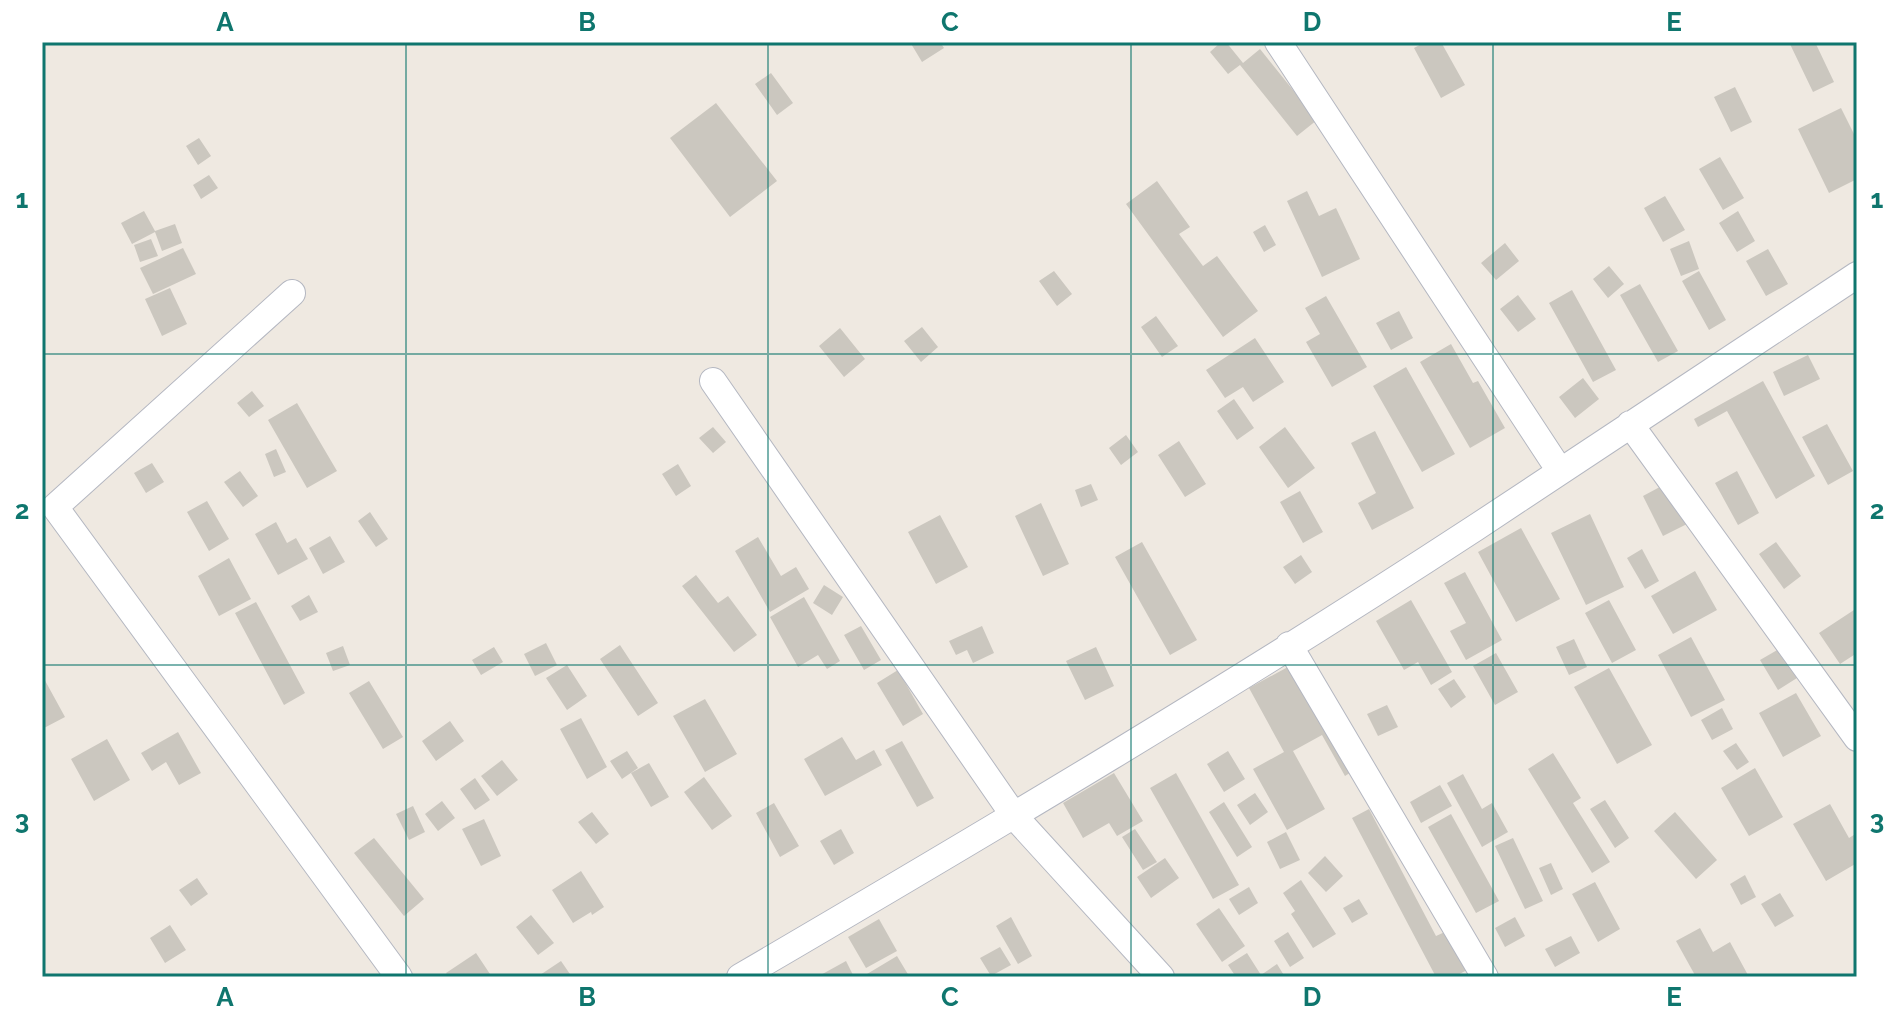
<svg xmlns="http://www.w3.org/2000/svg" width="1899" height="1019" viewBox="0 0 1899 1019" font-family="Raleway,sans-serif">
  <style>
    .building { fill: #cbc7bf }
    .lines { fill: none; stroke-linecap: round; stroke-linejoin: round }
    .minor-casing { stroke: #b4b7c1; stroke-width: 28 }
    .minor { stroke: #fff; stroke-width: 26 }
    .grid { fill: none; stroke: #0f766e; stroke-width: 2; stroke-opacity: 0.55 }
    .neatline { fill: none; stroke: #0f766e; stroke-width: 3 }
    .grid-label { font-size: 26px; text-anchor: middle; font-weight: bold; fill: #0f766e }
  </style>
  <rect width="100%" height="100%" fill="#efe9e1"/>
  <path class="building" d="M910 42H940L944 48 922 62Z
    M1221 42H1226L1243 63 1260 49 1317 120 1297 136 1240 65 1228 74 1210 52Z
    M1425 42H1441L1465 85 1441 98 1414 48Z
    M1789 42H1815L1834 82 1813 92Z
    M771 73 793 103 777 115 755 84Z
    M1735 87 1752 122 1731 132 1714 97Z
    M716 103 777 181 730 217 670 138Z
    M1841 108 1857 140V179L1829 193 1798 129Z
    M199 138 211 156 198 165 186 146Z
    M1720 157 1744 198 1723 210 1699 169Z
    M209 175 218 188 201 199 193 185Z
    M1157 181 1190 227 1179 234 1203 266 1217 256 1258 311 1223 337 1126 204Z
    M1307 191 1319 216 1336 208 1360 259 1322 277 1287 201Z
    M1665 196 1685 230 1663 242 1644 208Z
    M144 211 155 231 175 224 182 243 162 251 155 232 132 244 121 223Z
    M1738 211 1755 241 1737 252 1719 223Z
    M1265 225 1276 245 1264 252 1253 232Z
    M151 239 158 256 140 262 134 245Z
    M1689 241 1699 269 1681 276 1670 249Z
    M1505 243 1519 261 1496 280 1481 263Z
    M183 248 196 274 153 294 140 268Z
    M1768 249 1788 284 1766 296 1746 261Z
    M1609 266 1624 284 1608 298 1593 279Z
    M1054 271 1072 294 1057 306 1039 281Z
    M1699 271 1726 320 1709 330 1682 281Z
    M1640 284 1678 351 1658 362 1620 295Z
    M170 288 187 324 162 336 145 299Z
    M1572 290 1616 370 1593 382 1549 303Z
    M1518 295 1536 319 1518 332 1500 309Z
    M1326 296 1367 367 1332 387 1306 342 1320 334 1305 308Z
    M1399 311 1413 338 1391 350 1376 323Z
    M1156 316 1178 346 1162 357 1141 327Z
    M922 327 938 347 921 362 904 341Z
    M840 328 865 359 844 377 819 346Z
    M1255 338 1284 382 1253 402 1243 387 1225 398 1206 370Z
    M1451 344 1473 383 1478 381 1505 428 1470 448 1420 362Z
    M1808 355 1820 379 1784 396 1773 372Z
    M1406 367 1455 454 1422 472 1373 386Z
    M1583 378 1599 399 1575 418 1559 397Z
    M1763 381 1815 476 1776 499 1727 411 1698 427 1694 419Z
    M252 391 264 406 249 417 237 403Z
    M1234 399 1254 428 1237 440 1217 411Z
    M297 403 337 471 307 488 268 420Z
    M1827 424 1853 471 1828 485 1802 437Z
    M713 427 726 442 713 453 699 438Z
    M1285 427 1315 468 1288 488 1259 447Z
    M1375 431 1414 508 1372 530 1358 503 1376 493 1351 443Z
    M1126 435 1138 452 1121 465 1109 448Z
    M1179 441 1206 484 1185 497 1158 455Z
    M276 449 286 472 274 477 265 454Z
    M152 463 164 482 146 493 134 473Z
    M678 464 691 486 676 496 662 474Z
    M240 471 258 496 243 507 224 482Z
    M1737 471 1759 513 1738 525 1715 483Z
    M1671 481 1691 522 1663 536 1643 496Z
    M1091 484 1098 500 1081 507 1075 490Z
    M1300 491 1323 532 1303 543 1280 502Z
    M207 501 229 539 209 551 187 512Z
    M1041 503 1069 564 1043 576 1015 516Z
    M370 512 388 539 376 547 358 521Z
    M1590 514 1624 587 1586 605 1551 533Z
    M940 515 968 567 936 584 908 532Z
    M276 522 287 543 296 538 308 559 278 575 255 534Z
    M1521 528 1560 599 1516 622 1478 552Z
    M330 536 345 562 323 574 309 548Z
    M758 537 781 576 796 567 809 589 770 612 735 551Z
    M1142 542 1197 640 1170 655 1115 557Z
    M1776 542 1801 576 1784 589 1759 554Z
    M1642 549 1659 581 1645 589 1627 558Z
    M1301 555 1312 572 1295 584 1283 567Z
    M229 558 251 599 219 616 198 576Z
    M1695 571 1717 610 1673 634 1651 596Z
    M1465 572 1502 640 1466 660 1450 631 1466 623 1444 583Z
    M696 575 718 603 728 596 757 635 734 652 682 586Z
    M824 585 843 597 832 615 813 603Z
    M309 595 318 612 300 621 291 606Z
    M804 597 840 661 827 669 818 655 798 667 770 617Z
    M1411 600 1452 672 1431 685 1418 662 1404 670 1376 621Z
    M1609 600 1636 650 1612 663 1585 613Z
    M256 602 305 693 284 705 235 613Z
    M1857 608V653L1840 664 1819 633Z
    M861 626 881 660 864 670 844 635Z
    M982 626 994 653 973 663 967 650 956 655 949 641Z
    M1691 637 1725 700 1691 717 1658 655Z
    M1574 639 1587 667 1569 675 1556 647Z
    M546 643 557 665 535 676 524 654Z
    M620 645 658 703 638 716 600 659Z
    M343 646 350 665 333 671 326 653Z
    M494 647 503 662 481 675 472 660Z
    M1096 647 1114 686 1085 700 1066 661Z
    M1779 649 1797 678 1778 690 1760 660Z
    M1496 653 1518 692 1495 705 1473 666Z
    M1297 662 1356 769 1345 776 1322 735 1293 751 1325 809 1287 830 1253 769 1284 752 1249 688Z
    M567 665 587 696 567 710 546 678Z
    M1609 668 1652 745 1617 764 1574 687Z
    M898 670 923 714 903 726 877 683Z
    M42 675 65 717 44 728 42 724Z
    M1454 679 1466 697 1451 708 1438 689Z
    M369 681 403 737 383 749 349 693Z
    M1796 693 1821 736 1783 757 1759 713Z
    M705 699 737 754 705 772 673 716Z
    M1387 705 1398 727 1378 736 1367 714Z
    M1722 708 1733 729 1712 740 1701 720Z
    M581 718 607 767 587 779 560 729Z
    M450 721 464 741 436 761 422 741Z
    M178 732 201 773 179 785 166 762 152 771 141 753Z
    M842 737 856 760 874 750 882 765 825 796 804 759Z
    M107 739 130 780 94 801 71 759Z
    M902 741 934 798 917 807 885 750Z
    M1736 743 1749 762 1737 770 1723 751Z
    M627 751 638 768 622 779 610 761Z
    M1228 751 1245 779 1224 792 1207 764Z
    M1553 753 1581 798 1573 803 1610 862 1592 873 1528 769Z
    M502 760 518 780 497 796 481 776Z
    M649 763 669 797 651 807 631 773Z
    M1755 768 1783 817 1749 836 1721 788Z
    M1114 773 1143 821 1117 836 1109 823 1083 838 1063 803Z
    M1176 773 1239 885 1213 899 1150 788Z
    M1463 774 1482 809 1492 803 1508 832 1482 847 1447 783Z
    M704 777 732 816 712 830 684 792Z
    M475 778 490 800 475 810 460 789Z
    M1440 785 1452 806 1421 823 1410 802Z
    M1255 793 1268 812 1250 825 1237 805Z
    M1605 800 1629 838 1615 848 1590 809Z
    M442 801 455 818 438 831 425 814Z
    M1224 802 1252 847 1237 857 1209 812Z
    M774 803 799 846 780 857 756 813Z
    M1830 804 1849 838 1857 833V863L1826 881 1793 824Z
    M413 806 425 832 409 840 396 814Z
    M1369 809 1436 936 1447 931 1467 970 1454 977H1436L1352 818Z
    M592 812 609 834 596 844 578 822Z
    M1675 812 1717 860 1696 879 1654 831Z
    M1451 814 1499 901 1476 913 1428 827Z
    M484 819 501 856 481 866 462 829Z
    M841 829 854 853 834 865 820 841Z
    M1135 829 1157 862 1143 870 1122 837Z
    M1286 832 1300 860 1280 869 1267 842Z
    M374 838 424 899 404 916 354 853Z
    M1513 838 1543 901 1525 909 1495 846Z
    M1325 856 1343 876 1326 892 1308 873Z
    M1165 858 1179 878 1151 898 1137 877Z
    M1551 863 1563 889 1551 895 1539 868Z
    M581 871 604 907 592 915 591 912 573 923 552 890Z
    M1745 875 1756 897 1741 905 1730 884Z
    M197 878 208 894 191 906 179 890Z
    M1301 880 1336 934 1313 948 1291 914 1295 911 1283 893Z
    M1595 882 1620 929 1598 942 1572 894Z
    M1249 887 1258 903 1239 915 1229 899Z
    M1780 893 1794 916 1775 927 1761 904Z
    M1359 899 1368 914 1352 923 1343 908Z
    M1219 908 1245 946 1222 962 1196 924Z
    M531 915 554 943 538 955 516 927Z
    M1011 917 1032 956 1018 964 996 926Z
    M1515 917 1525 936 1505 947 1495 928Z
    M879 919 897 951 866 968 848 937Z
    M170 925 186 950 165 963 150 938Z
    M1700 928 1713 952 1730 942 1749 977H1696L1676 941Z
    M1288 932 1304 958 1290 967 1274 941Z
    M1571 936 1580 953 1555 967 1545 949Z
    M1000 947 1011 965 991 976 980 958Z
    M476 953 492 977H449L446 973Z
    M1247 953 1261 975 1277 964 1285 977H1236L1228 965Z
    M897 956 909 976 868 977 867 974Z
    M561 961 572 977H537Z
    M846 961 854 977H817Z"/>
  <g class="lines">
    <defs>
      <path id="minor" d="M1278 42 1560 471
        M292 293 55 507 399 977
        M713 381 1015 817 1161 977
        M1630 424 1857 738
        M1289 645 1485 977
        M740 977C988 832 1235 685 1475 528 1603 444 1729 359 1857 275"/>
    </defs>
    <use href="#minor" class="minor-casing"/>
    <use href="#minor" class="minor"/>
  </g>
  <path class="grid" d="M406 42V977M768 42V977M1131 42V977M1493 42V977M42 354H1857M42 665H1857"/>
  <rect width="1899" height="1019" fill="none" stroke="#ffffff" stroke-width="88"/>
  <rect x="44" y="44" width="1811" height="931" class="neatline"/>
  <g class="grid-label">
    <text x="225" y="31">A</text>
    <text x="587" y="31">B</text>
    <text x="950" y="31">C</text>
    <text x="1312" y="31">D</text>
    <text x="1674" y="31">E</text>
    <text x="22" y="208">1</text>
    <text x="1877" y="208">1</text>
    <text x="22" y="519">2</text>
    <text x="1877" y="519">2</text>
    <text x="22" y="829">3</text>
    <text x="1877" y="829">3</text>
    <text x="225" y="1006">A</text>
    <text x="587" y="1006">B</text>
    <text x="950" y="1006">C</text>
    <text x="1312" y="1006">D</text>
    <text x="1674" y="1006">E</text>
  </g>
</svg>
